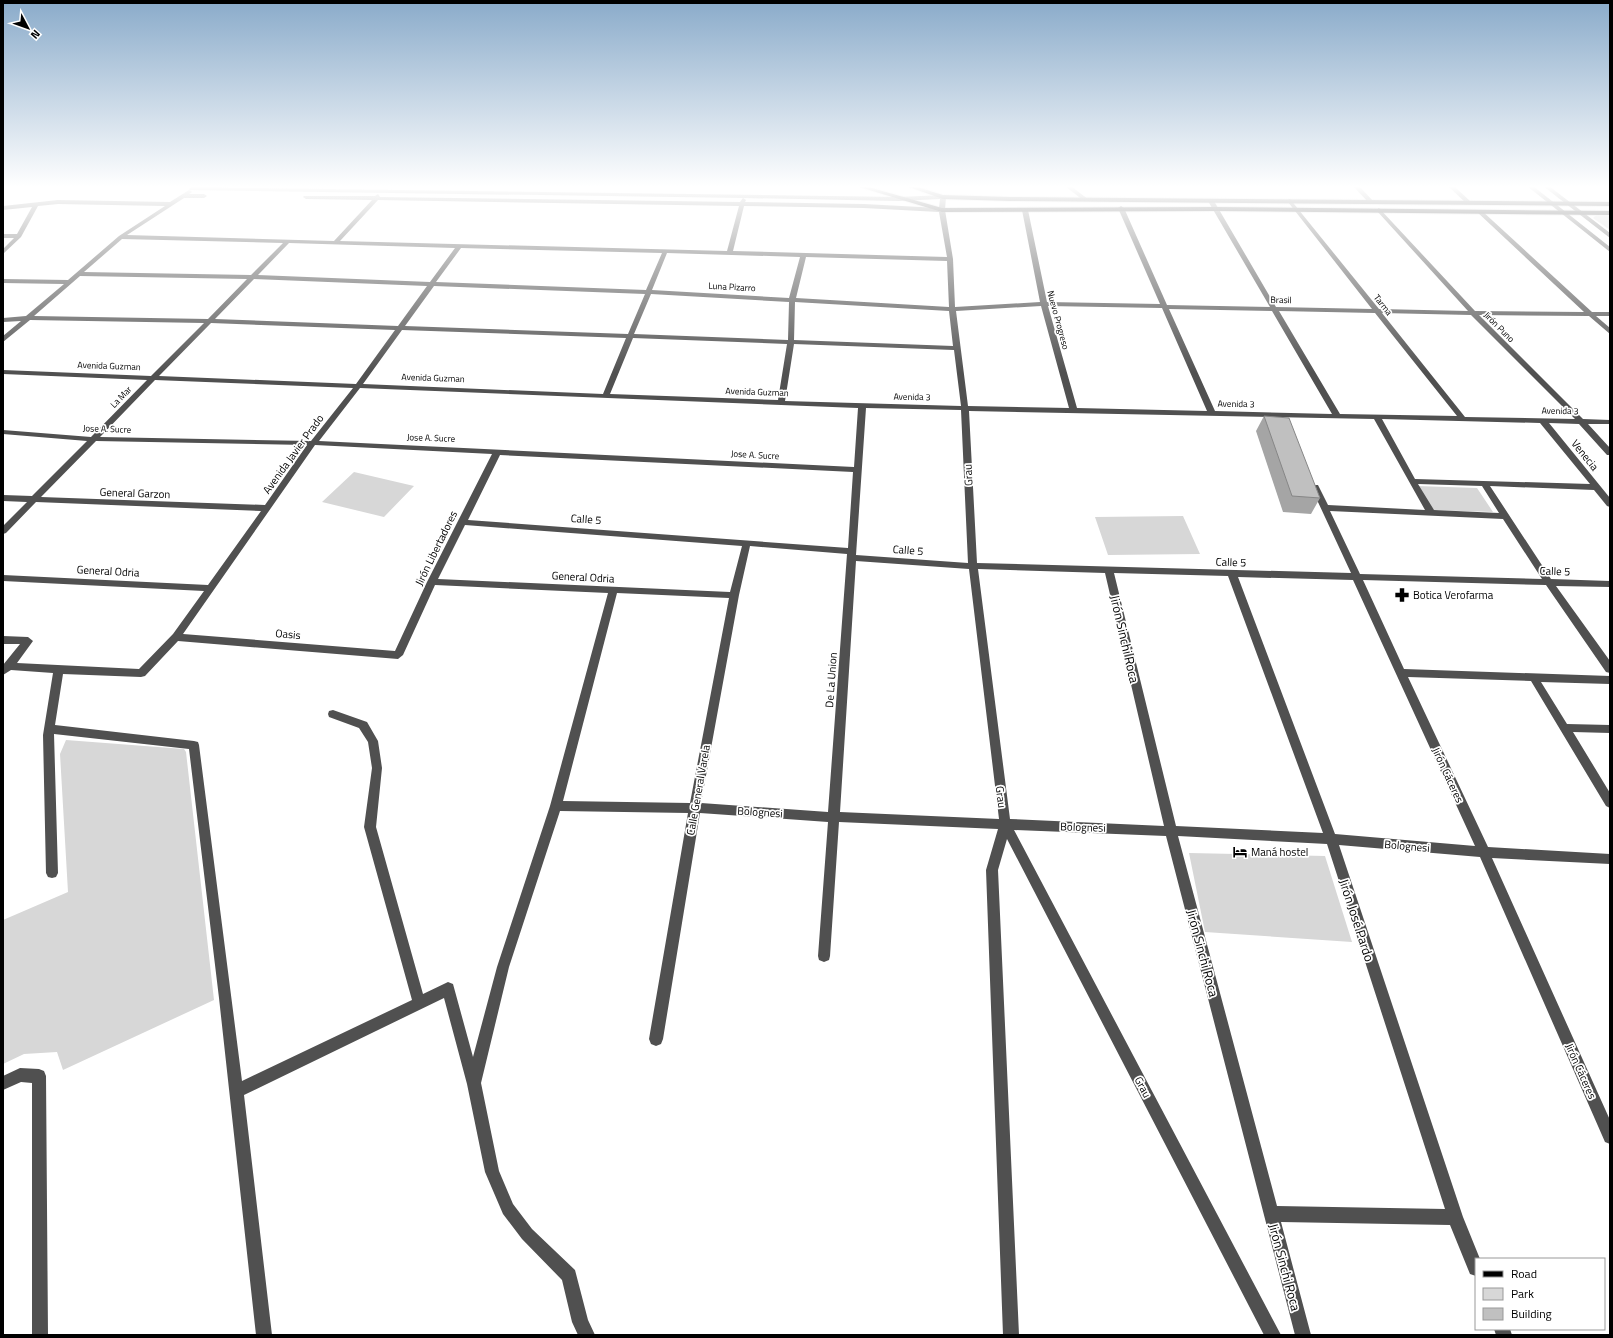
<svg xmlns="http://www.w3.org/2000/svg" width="1613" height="1338" viewBox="0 0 1613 1338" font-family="'Titillium Web',sans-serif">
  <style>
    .green { fill: #d7d7d7 }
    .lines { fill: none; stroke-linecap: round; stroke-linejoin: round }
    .major-casing { stroke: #dbdbdb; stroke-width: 2 }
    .minor { fill: #505050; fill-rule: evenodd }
    .major { fill: #000; fill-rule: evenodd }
    .wall { fill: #a5a5a5 }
    .building { fill: #c0c0c0; stroke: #868686 }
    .labels { text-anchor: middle; stroke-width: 3.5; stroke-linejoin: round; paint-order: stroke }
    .far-street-label { font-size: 9px; fill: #000; stroke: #fff }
    .street-label { font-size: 11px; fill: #000; stroke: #fff }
    .poi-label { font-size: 11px; fill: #000; stroke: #fff; text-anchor: start }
    .near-street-label { font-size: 13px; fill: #000; stroke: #fff }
  </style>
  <rect width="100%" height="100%" fill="#fff"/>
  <path class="green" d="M1596 215H1610V230L1593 218Z
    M354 472 414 486 384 517 322 502Z
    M1417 486 1477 488 1493 512 1432 510Z
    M1183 516 1200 554 1108 555 1095 517Z
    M66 740 184 749 186 752 214 1000 63 1070 57 1052 24 1054 3 1064V920L68 892 60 754Z
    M1189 853 1325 856 1352 942 1205 932Z"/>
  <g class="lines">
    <defs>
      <path id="major" d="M856 186H865L942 208 1216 207 1610 211V215L1216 211 942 212Z
        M906 186H914L943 195 1010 197 1610 202V206L1010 201 943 199Z"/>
    </defs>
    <use href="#major" class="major-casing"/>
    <path class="minor" d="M1065 186H1071L1089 200 1084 201Z
      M1353 186H1359L1373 201V203H1369Z
      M1448 186H1454L1471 202V204H1467Z
      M1527 186H1533L1610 247V252Z
      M1543 186H1549L1610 233V238Z
      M192 187 899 197 943 195 946 197 945 210 953 259 955 307 1040 302 1022 210 1025 208 1028 210 1047 302 1160 304 1118 208 1121 206 1124 208 1167 305 1270 307 1208 201 1211 199 1214 201 1276 307 1372 309 1288 202V200L1290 199 1379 309 1468 311 1377 211 1376 210 1379 208 1475 311 1584 312 1476 211 1481 210 1592 312H1610V316H1596L1610 328V334L1589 316 1479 315 1583 419 1610 420V424H1588L1610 448V455H1607L1579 424 1549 423 1610 498V507L1607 506 1594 490 1490 486 1551 579 1610 581V587L1556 586 1610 661V673L1606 672 1546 585 1363 580 1404 669 1610 676V684L1541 682 1567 724 1610 725V733L1573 732 1610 793V808L1606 806 1531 681 1408 677 1488 847 1610 854V864L1492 858 1610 1120V1144L1605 1142 1480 857 1339 845 1463 1217 1480 1259H1476V1276L1470 1274 1450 1225 1281 1222 1311 1335H1295L1166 836 1014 830 1281 1335H1264L1007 839 998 870 1019 1335H1003L986 870 998 829 839 822 830 956 829 960 824 962 819 960 818 956 828 822 700 813 663 1039 661 1044 656 1046 651 1044 649 1039 688 813 560 811 509 967 481 1083 499 1171 513 1204 532 1229 575 1270 588 1320 595 1335H578L572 1322 562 1280 522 1239 503 1214 485 1172 467 1084 444 998 244 1095 272 1335H256L219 998 189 749 54 734 58 873 56 877 52 878 48 877 46 873 43 735 53 673 11 670 3 675V665L20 644H3V636L28 637 33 641 17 663 139 669 173 634 204 591 3 581V575L208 585 261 511 36 502 6 533 3 534V526L27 502 3 501V495L32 496 87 441 3 434V430L91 437 147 380 3 374V370L151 376 204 323 30 320 3 342V336L21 321 3 322V318L26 316 64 284 3 283V279L68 280 119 236 165 206 58 204 38 206 21 237 3 254V249L14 238H3V234H17L32 207 3 210V206L58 200 170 202 189 190 192 192 189 194H204L207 196 204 198H184L127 235 334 241 372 200 306 199 303 197 304 196H375L378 194 380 197 740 202 743 198 190 190 189 189ZM743 198 899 201 940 199 939 208 864 204 745 202 746 200ZM378 200 739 206 727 251 340 241ZM744 206 864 208 939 212 947 257 733 251ZM122 239 283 243 251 275 84 272ZM289 243 455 248 430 282 258 275ZM461 248 662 253 646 290 436 282ZM667 253 800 257 789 298 652 290ZM806 257 947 261 949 307 796 298ZM80 276 247 279 208 319 34 316ZM254 279 427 286 398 326 215 319ZM434 286 645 294 628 334 405 326ZM651 294 789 302 788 340 634 334ZM795 302 949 311 953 346 794 340ZM1041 306 1069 408 968 406 956 311ZM1048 306 1162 308 1207 411 1077 408ZM1169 309 1272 311 1332 414 1215 411ZM1279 311 1375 313 1457 416 1340 414ZM1382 313 1471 315 1575 419 1465 417ZM211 323 395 330 356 384 159 376ZM402 330 626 338 603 394 363 384ZM633 338 787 344 778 400 610 394ZM794 344 954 350 961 406 785 401ZM155 380 353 388 311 441 100 437ZM360 388 858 408 854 467 319 441ZM866 408 961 410 968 563 856 555ZM969 411 1374 419 1425 510 1328 505 1318 485H1312L1311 487 1351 573 977 563ZM1382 419 1540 423 1590 484 1415 479ZM96 441 307 445 265 505 41 497ZM315 445 492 454 427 582 395 651 183 634ZM500 455 853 472 848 548 468 520ZM1418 484 1482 486 1499 513 1434 510ZM1330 511 1503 519 1542 579 1360 574ZM465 525 742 546 730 592 438 579ZM750 546 847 554 828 812 701 803 739 595ZM856 561 969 569 999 819 840 812ZM978 569 1105 573 1164 826 1010 819ZM1114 573 1228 576 1323 833 1176 826ZM1238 577 1353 580 1475 846 1335 834ZM435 585 608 593 550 806 497 967 473 1057 453 984 448 982 423 994 376 827 382 768 378 741 367 722 333 710 329 711 328 714 329 717 359 728 368 742 372 768 364 827 412 1000 242 1081 199 745 198 742 194 741 55 725 63 674 141 677 145 676 178 641 398 659 403 655ZM617 593 729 598 690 803 563 801ZM1178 836 1327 844 1445 1209 1277 1206Z
      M20 1068 39 1069 44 1071 46 1076 48 1335H32V1083L21 1082 3 1090V1076Z
      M1494 1329H1510L1512 1335H1496Z"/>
    <use href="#major" class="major"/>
  </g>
  <path class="wall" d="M1264 416 1320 498 1311 514 1283 512 1256 431Z"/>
  <path class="building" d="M1264 416 1289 418 1320 498 1292 496Z"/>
  <linearGradient id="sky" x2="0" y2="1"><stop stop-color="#8aabca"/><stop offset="0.5" stop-color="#fff"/><stop offset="1" stop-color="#fff" stop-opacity="0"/></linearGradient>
  <rect width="1613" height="373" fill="url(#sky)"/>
  <defs>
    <symbol id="pharmacy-bare" viewBox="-9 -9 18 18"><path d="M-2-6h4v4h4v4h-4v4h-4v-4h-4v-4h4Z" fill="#000" stroke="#fff" stroke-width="2.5" paint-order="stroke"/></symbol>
    <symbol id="hotel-bare" viewBox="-9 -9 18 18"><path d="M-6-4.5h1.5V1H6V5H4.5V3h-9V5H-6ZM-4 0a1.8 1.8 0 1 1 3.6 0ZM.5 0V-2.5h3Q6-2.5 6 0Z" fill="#000" stroke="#fff" stroke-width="2.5" paint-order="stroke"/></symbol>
  </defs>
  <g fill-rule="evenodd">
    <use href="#pharmacy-bare" x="1392" y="585" width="20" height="20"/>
    <use href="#hotel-bare" x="1230" y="842" width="20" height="20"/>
  </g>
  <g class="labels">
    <g class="far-street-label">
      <text transform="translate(732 287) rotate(3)" y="3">Luna Pizarro</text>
      <text transform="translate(1281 300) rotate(1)" y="3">Brasil</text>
      <text transform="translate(1383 305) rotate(52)" y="3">Tarma</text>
      <text transform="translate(1058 320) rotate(75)" y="3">Nuevo Progreso</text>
      <text transform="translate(1499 327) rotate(45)" y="3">Jirón Puno</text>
      <text transform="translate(109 366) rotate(2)" y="3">Avenida Guzman</text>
      <text transform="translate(433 378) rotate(2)" y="3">Avenida Guzman</text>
      <text transform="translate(757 392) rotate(2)" y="3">Avenida Guzman</text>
      <text transform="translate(121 397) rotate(-46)" y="3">La Mar</text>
      <text transform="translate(912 397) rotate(1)" y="3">Avenida 3</text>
      <text transform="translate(1236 404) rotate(1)" y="3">Avenida 3</text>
      <text transform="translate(1560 411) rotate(1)" y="3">Avenida 3</text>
      <text transform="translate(107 429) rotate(2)" y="3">Jose A. Sucre</text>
      <text transform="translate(431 438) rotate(2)" y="3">Jose A. Sucre</text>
      <text transform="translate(755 455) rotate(3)" y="3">Jose A. Sucre</text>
    </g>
    <g class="street-label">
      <text transform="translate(293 454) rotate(-54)" y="4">Avenida Javier Prado</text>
      <text transform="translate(1585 455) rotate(51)" y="4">Venecia</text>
      <text transform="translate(968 475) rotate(-93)" y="4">Grau</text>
      <text transform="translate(135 493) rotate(2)" y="4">General Garzon</text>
      <text transform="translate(586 519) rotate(4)" y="4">Calle 5</text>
      <text transform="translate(436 548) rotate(-64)" y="4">Jirón Libertadores</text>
      <text transform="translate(908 550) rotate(4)" y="4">Calle 5</text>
      <text transform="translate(1231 562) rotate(2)" y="4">Calle 5</text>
      <text transform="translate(108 571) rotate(3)" y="4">General Odria</text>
      <text transform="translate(1555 571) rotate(2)" y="4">Calle 5</text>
      <text transform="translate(583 577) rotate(3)" y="4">General Odria</text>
      <text transform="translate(288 634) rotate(5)" y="4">Oasis</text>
      <text transform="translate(831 680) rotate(-86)" y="4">De La Union</text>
      <text transform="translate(1448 775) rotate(65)" y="4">Jirón Cáceres</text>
      <text transform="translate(698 790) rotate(-80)" y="4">Calle General Varela</text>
      <text transform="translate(1001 797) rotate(83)" y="4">Grau</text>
      <text transform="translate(760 812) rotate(4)" y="4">Bolognesi</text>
      <text transform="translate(1083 827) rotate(2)" y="4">Bolognesi</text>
      <text transform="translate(1407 846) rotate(5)" y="4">Bolognesi</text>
      <text transform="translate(1581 1071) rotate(66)" y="4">Jirón Cáceres</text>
      <text transform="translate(1143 1087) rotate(62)" y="4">Grau</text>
    </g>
    <g class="poi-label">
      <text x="1413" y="599">Botica Verofarma</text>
      <text x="1251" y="856">Maná hostel</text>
    </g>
    <g class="near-street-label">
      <text transform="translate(1125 639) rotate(77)" y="5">Jirón Sinchi Roca</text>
      <text transform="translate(1357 920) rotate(72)" y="5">Jirón José Pardo</text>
      <text transform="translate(1203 953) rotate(75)" y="5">Jirón Sinchi Roca</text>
      <text transform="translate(1285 1267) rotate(75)" y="5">Jirón Sinchi Roca</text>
    </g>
  </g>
  <rect width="1613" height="1338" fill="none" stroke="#000000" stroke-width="8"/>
  <rect x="1475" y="1258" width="130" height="72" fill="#ffffff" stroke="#999999"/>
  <rect x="1483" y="1271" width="20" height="6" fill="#000000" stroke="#999999"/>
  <text x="1511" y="1278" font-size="12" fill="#000000">Road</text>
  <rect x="1483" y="1288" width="20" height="12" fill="#d7d7d7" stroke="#999999"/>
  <text x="1511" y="1298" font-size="12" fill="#000000">Park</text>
  <rect x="1483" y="1308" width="20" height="12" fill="#c0c0c0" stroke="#999999"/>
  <text x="1511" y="1318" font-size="12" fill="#000000">Building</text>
  <g transform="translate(28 28) rotate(131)" stroke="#ffffff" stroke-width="3" paint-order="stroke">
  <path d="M0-3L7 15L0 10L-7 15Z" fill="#000000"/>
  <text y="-6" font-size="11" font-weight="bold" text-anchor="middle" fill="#000000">N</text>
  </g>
</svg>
